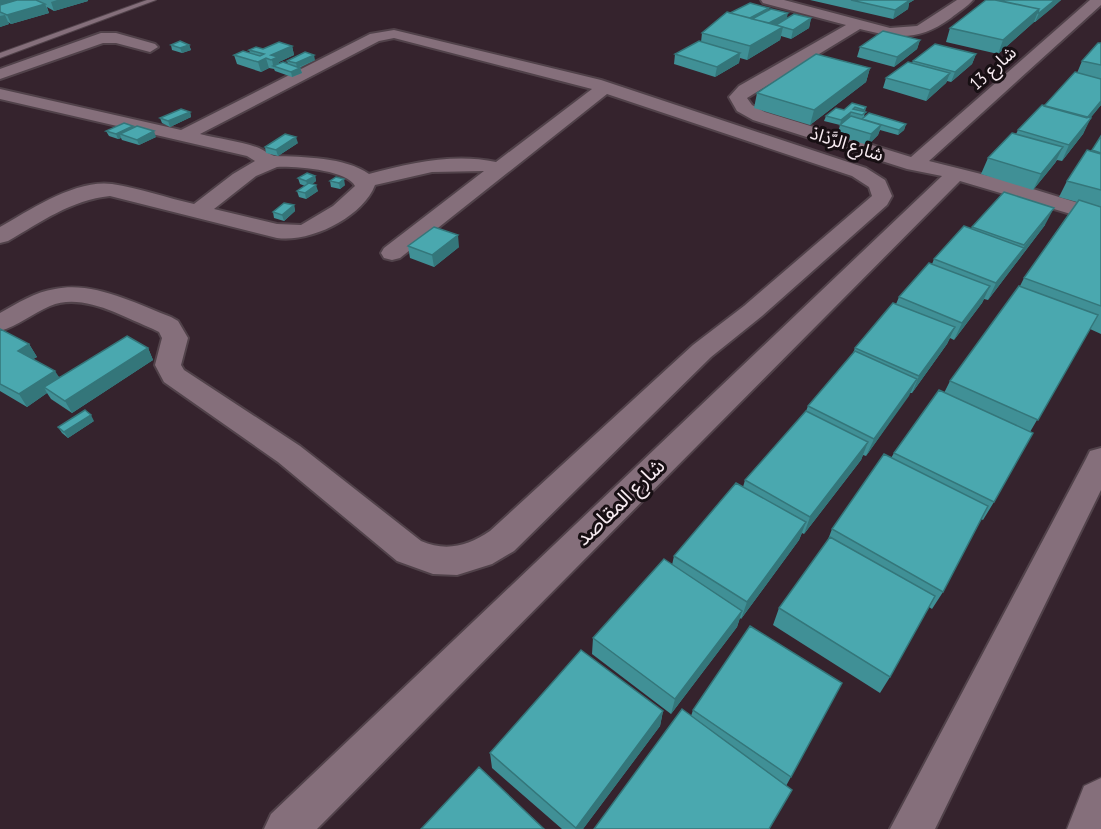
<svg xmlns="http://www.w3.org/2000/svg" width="1101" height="829" viewBox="0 0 1101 829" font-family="'PT Sans Narrow','Noto Sans Arabic',sans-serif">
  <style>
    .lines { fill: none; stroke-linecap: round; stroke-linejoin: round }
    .service-casing { stroke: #51424a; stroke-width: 2 }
    .minor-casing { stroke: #51424a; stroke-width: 4 }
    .secondary-casing { stroke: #51424a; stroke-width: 3 }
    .service { fill: #856f7b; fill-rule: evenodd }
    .minor { fill: #856f7b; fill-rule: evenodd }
    .secondary { fill: #856f7b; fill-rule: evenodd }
    .wall { fill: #409096 }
    .shaded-wall { fill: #34767a }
    .building { fill: #4aa8af; stroke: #34767a; stroke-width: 1.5 }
    .labels { text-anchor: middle; stroke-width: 6; stroke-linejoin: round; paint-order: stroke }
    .far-street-label { font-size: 18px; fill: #f7ebf1; stroke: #170f13 }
    .street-label { font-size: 21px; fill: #f7ebf1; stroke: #170f13 }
  </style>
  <rect width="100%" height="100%" fill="#35232d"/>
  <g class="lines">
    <defs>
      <path id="service" d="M147 0H156L0 58V53Z"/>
      <path id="minor" d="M761 0H784L890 28 917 26 957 0H973C967 7 958 12 951 18 918 42 897 38 860 29L747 98 752 105 765 112 911 157 1090 0H1101V5L929 161 1001 179 1101 210V223L960 181 317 829H264L271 814 942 176 907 169 753 120 737 111 729 97 739 86 846 25 763 3Z
        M394 30 601 80 866 168 885 180 892 196 887 205 762 316 711 357 514 551 492 564 457 575 433 574 397 561 278 462 164 382 155 365 162 338 159 332 153 329C123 317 83 292 50 306 33 313 18 326 0 331V313C18 303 35 292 55 289 94 281 136 304 171 317L178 321 188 338 181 365 184 370 300 446 421 541C446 552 468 546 490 531L693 345 744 306 872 196 869 187 852 176 607 94 400 258 392 260 384 258 381 253 384 248 484 171 432 172 375 185C363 217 310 243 277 238L110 196C71 200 41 222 8 241L0 243V227C30 210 76 179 112 184 139 188 167 198 194 204L233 174 255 161 247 156 0 99V89L181 130 370 34ZM394 38 592 89 496 162C454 153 410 163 369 174 345 157 303 157 275 156 270 155 264 150 259 148 240 141 220 139 200 134L379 41ZM277 167C294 166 347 170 355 186L333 206 301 225 277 224 214 209 256 176Z
        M101 33H116L155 44 158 47 150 52 116 43H103L0 79V69Z
        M1101 448V490L935 829H890L1086 459 1090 451Z"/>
      <path id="secondary" d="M1101 778V829H1067L1084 786Z"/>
    </defs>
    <use href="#service" class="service-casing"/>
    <use href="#minor" class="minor-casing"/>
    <use href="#secondary" class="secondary-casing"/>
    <use href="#service" class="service"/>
    <use href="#minor" class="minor"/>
    <use href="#secondary" class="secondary"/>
  </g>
  <path class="wall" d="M0 0H88V1L54 11 47 7 49 13 11 24 8 22 9 24 0 27Z
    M810 0H914L909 3 908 9 893 19Z
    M986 0H1061L1035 22H1034L998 54 946 42 950 28Z
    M768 10 787 18H811L809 28 791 39 781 36 780 40 747 60 740 58 739 63 715 77 674 64 675 54 701 42 702 33 730 13Z
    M920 40 917 49 894 67 857 57 860 47Z
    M1101 43V105L1090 118 1083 134 1062 161 1057 160 1055 163 1033 190 981 174 988 158 1016 134 1018 130 1044 106 1077 73 1082 61Z
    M171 45H189L191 50 182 53 172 50Z
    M292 46 294 55 279 62V64H288L287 61 315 60 299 68H300L302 73 292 77 275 71 274 69 269 68 261 72 237 64 234 55 250 53 249 50Z
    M976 54 972 64 951 82 947 81 946 83 926 101 883 88 886 78 912 63 913 61Z
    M870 68 866 82 810 125 754 108 757 93Z
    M852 103 866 107 864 117 906 124 904 130 898 135 880 130 878 135 868 145 837 136 840 125 824 121 826 116 844 110Z
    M190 112 191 117 170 127 162 123 160 118Z
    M106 131 156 137 139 145 122 140 121 138 118 139 109 136Z
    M1101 136V334L1090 329 1030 432 994 502 983 520 981 519 943 592 932 609 929 607 890 677 880 693 773 625 779 608 827 542 832 529 891 458 894 453 944 393 950 381 1020 286 1024 278 1077 202 1059 197 1067 181 1091 152Z
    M298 143 278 156 266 153 265 147Z
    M315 176 316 181 312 184 318 191 306 199 299 197 297 191 305 186 300 184 298 178Z
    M330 181 345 185 340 189 331 187Z
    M294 205 295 211 284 221 274 218 273 212Z
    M1045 225 988 300 984 299 982 303 954 340 950 338 947 344 912 393H910L866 456 863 455 861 460 804 534 802 533 799 540 741 619 740 618 737 627 671 714 592 654 593 638 672 565 674 556 743 487 745 480 806 411 808 406 853 353 855 348 896 304 899 297 932 264 934 259 971 229 972 227Z
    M408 246 459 247 434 267 410 258Z
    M0 329 29 344 37 357 33 359 59 377 148 348 153 360 72 413 51 399 47 393 27 407 0 391Z
    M94 421 68 438 62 433 58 427Z
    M842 683 786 786 691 716 693 710Z
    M663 711 660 726 583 829H562L492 768 490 753Z"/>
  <path class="shaded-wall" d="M0 0H31L0 10Z
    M57 0H88V1L54 11 51 2Z
    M908 0H914L909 3 908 9 893 19 895 10Z
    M1055 0H1061L1051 9Z
    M1055 0 1051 9 1035 22 1039 13Z
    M45 4 49 13 11 24 7 15Z
    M769 8 767 17 749 19Z
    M1039 9 1034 22 998 54 1003 40Z
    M788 13 786 22 779 26 768 24Z
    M5 15 9 24 0 27V16Z
    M811 18 809 28 791 39 793 30Z
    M783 27 780 40 747 60 750 46Z
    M920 40 917 49 894 67 897 57Z
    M189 45 191 50 182 53 180 48Z
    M292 46 294 55 279 62 280 67 273 66 274 70 271 55Z
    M740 53 739 63 715 77 717 67Z
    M976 54 972 64 951 82 955 72Z
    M314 55 315 60 297 68 296 63Z
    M266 58 269 68 261 72 258 62Z
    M300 68 302 73 292 77 291 72Z
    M870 68 866 82 810 125 814 110Z
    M950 73 946 83 926 101 930 90Z
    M1101 101V105L1080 131 1085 121Z
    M190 112 191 117 170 127 168 121Z
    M851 112 850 117 840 126 841 120Z
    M1091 118 1083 134 1062 161 1069 145Z
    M906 124 904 130 898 135 899 130Z
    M881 125 878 135 868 145 871 134Z
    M133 126 135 131 120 134 121 138 118 139 116 134Z
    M154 131 156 137 139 145 137 140Z
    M296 137 298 143 278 156 276 150Z
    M1063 147 1055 163 1033 190 1041 174Z
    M315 176 316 181 308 187 306 181Z
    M344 179 345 185 340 189 339 183Z
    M316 185 318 191 306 199 305 193Z
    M294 205 295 211 284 221 282 215Z
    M1054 208 1045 225 988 300 996 283Z
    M458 235 459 247 434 267 432 255Z
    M990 286 982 303 954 340 962 323Z
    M955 327 947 344 912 393 919 376Z
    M29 344 37 357 26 363 18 351Z
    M148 348 153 360 72 413 65 401Z
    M55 371 63 383 44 387 47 393 27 407 19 394Z
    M917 379 909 396 866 456 874 439Z
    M91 415 94 421 68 438 64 432Z
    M868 442 861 460 804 534 810 517Z
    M806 522 799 540 741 619 747 602Z
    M742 611 737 627 671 714 675 699Z
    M663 711 660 726 583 829H575Z"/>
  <path class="building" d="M17 0H36L45 4 7 15 0 12V5Z
    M851 0H910L895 10Z
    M986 0H995L1039 9 1003 40 950 28Z
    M997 0H1055L1039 13H1038L1039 9Z
    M750 3 769 8 750 18 730 13Z
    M771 9 788 13 769 23 752 19Z
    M727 12 783 27 750 46 702 33Z
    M794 14 811 18 793 30 776 25Z
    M883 31 920 40 897 57 860 47Z
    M180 41 189 45 180 48 171 45Z
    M699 41 740 53 717 67 675 54Z
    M279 42 292 46 271 55 278 57 271 60 266 58 258 62 234 55 243 51 260 56 264 54 249 50 256 47 263 49Z
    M1098 43H1101V65L1082 61Z
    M935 44 976 54 955 72 913 61Z
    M305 52 314 55 296 63 287 61Z
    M816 54 870 68 814 110 757 93Z
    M283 62 300 68 291 72 273 66Z
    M908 62 950 73 930 90 886 78Z
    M1075 72 1101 79V101L1087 118 1044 106Z
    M852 103 866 107 864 110 855 107 853 109 866 112 862 115 851 112 841 120 826 116 836 108 844 110Z
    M1042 105 1091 118 1069 145 1018 130Z
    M181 109 190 112 168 121 160 118Z
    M869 113 906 124 899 130 862 119Z
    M851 116 881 125 871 134 840 125Z
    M124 123 133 126 116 134 106 131Z
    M137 126 154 131 137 140 120 134Z
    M1012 133 1063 147 1041 174 988 158Z
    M285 134 296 137 276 150 265 147Z
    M1101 136V153L1092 150Z
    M1087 150 1101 154V190L1067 181Z
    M307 173 315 176 306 181 298 178Z
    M336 177 344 179 339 183 330 181Z
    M309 183 316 185 305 193 297 191Z
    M1004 192 1054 208 1024 245 972 227Z
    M1079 200 1101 207V306L1024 278Z
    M284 203 294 205 282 215 273 212Z
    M964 226 1024 248 996 283 934 259Z
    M434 227 458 235 432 255 408 246Z
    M929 263 990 286 962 323 899 297Z
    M1019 286 1098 315 1038 420 950 381Z
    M893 303 955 327 919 376 855 348Z
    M0 329 29 344 18 351 55 371 19 394 0 384Z
    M127 336 148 348 65 401 44 387Z
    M855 351 917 379 874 439 808 406Z
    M939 390 1033 433 994 502 894 453Z
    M85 410 91 415 64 432 58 427Z
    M806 411 868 442 810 517 745 480Z
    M884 454 988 506 943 592 832 529Z
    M736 483 806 522 747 602 674 556Z
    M830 537 935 596 890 677 779 608Z
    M664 559 742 611 675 699 593 638Z
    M750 626 842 683 791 777 693 710Z
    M581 650 663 711 576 828 490 753Z
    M682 709 792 790 769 829H594Z
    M479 767 544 829H421Z"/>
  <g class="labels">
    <g class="far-street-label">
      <text transform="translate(993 68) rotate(-42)" y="6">شارع 13</text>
      <text transform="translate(847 144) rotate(18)" y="6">شارع الرَّذاذ</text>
    </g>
    <g class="street-label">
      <text transform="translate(620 502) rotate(-44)" y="7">شارع المقاصد</text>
    </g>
  </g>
</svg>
